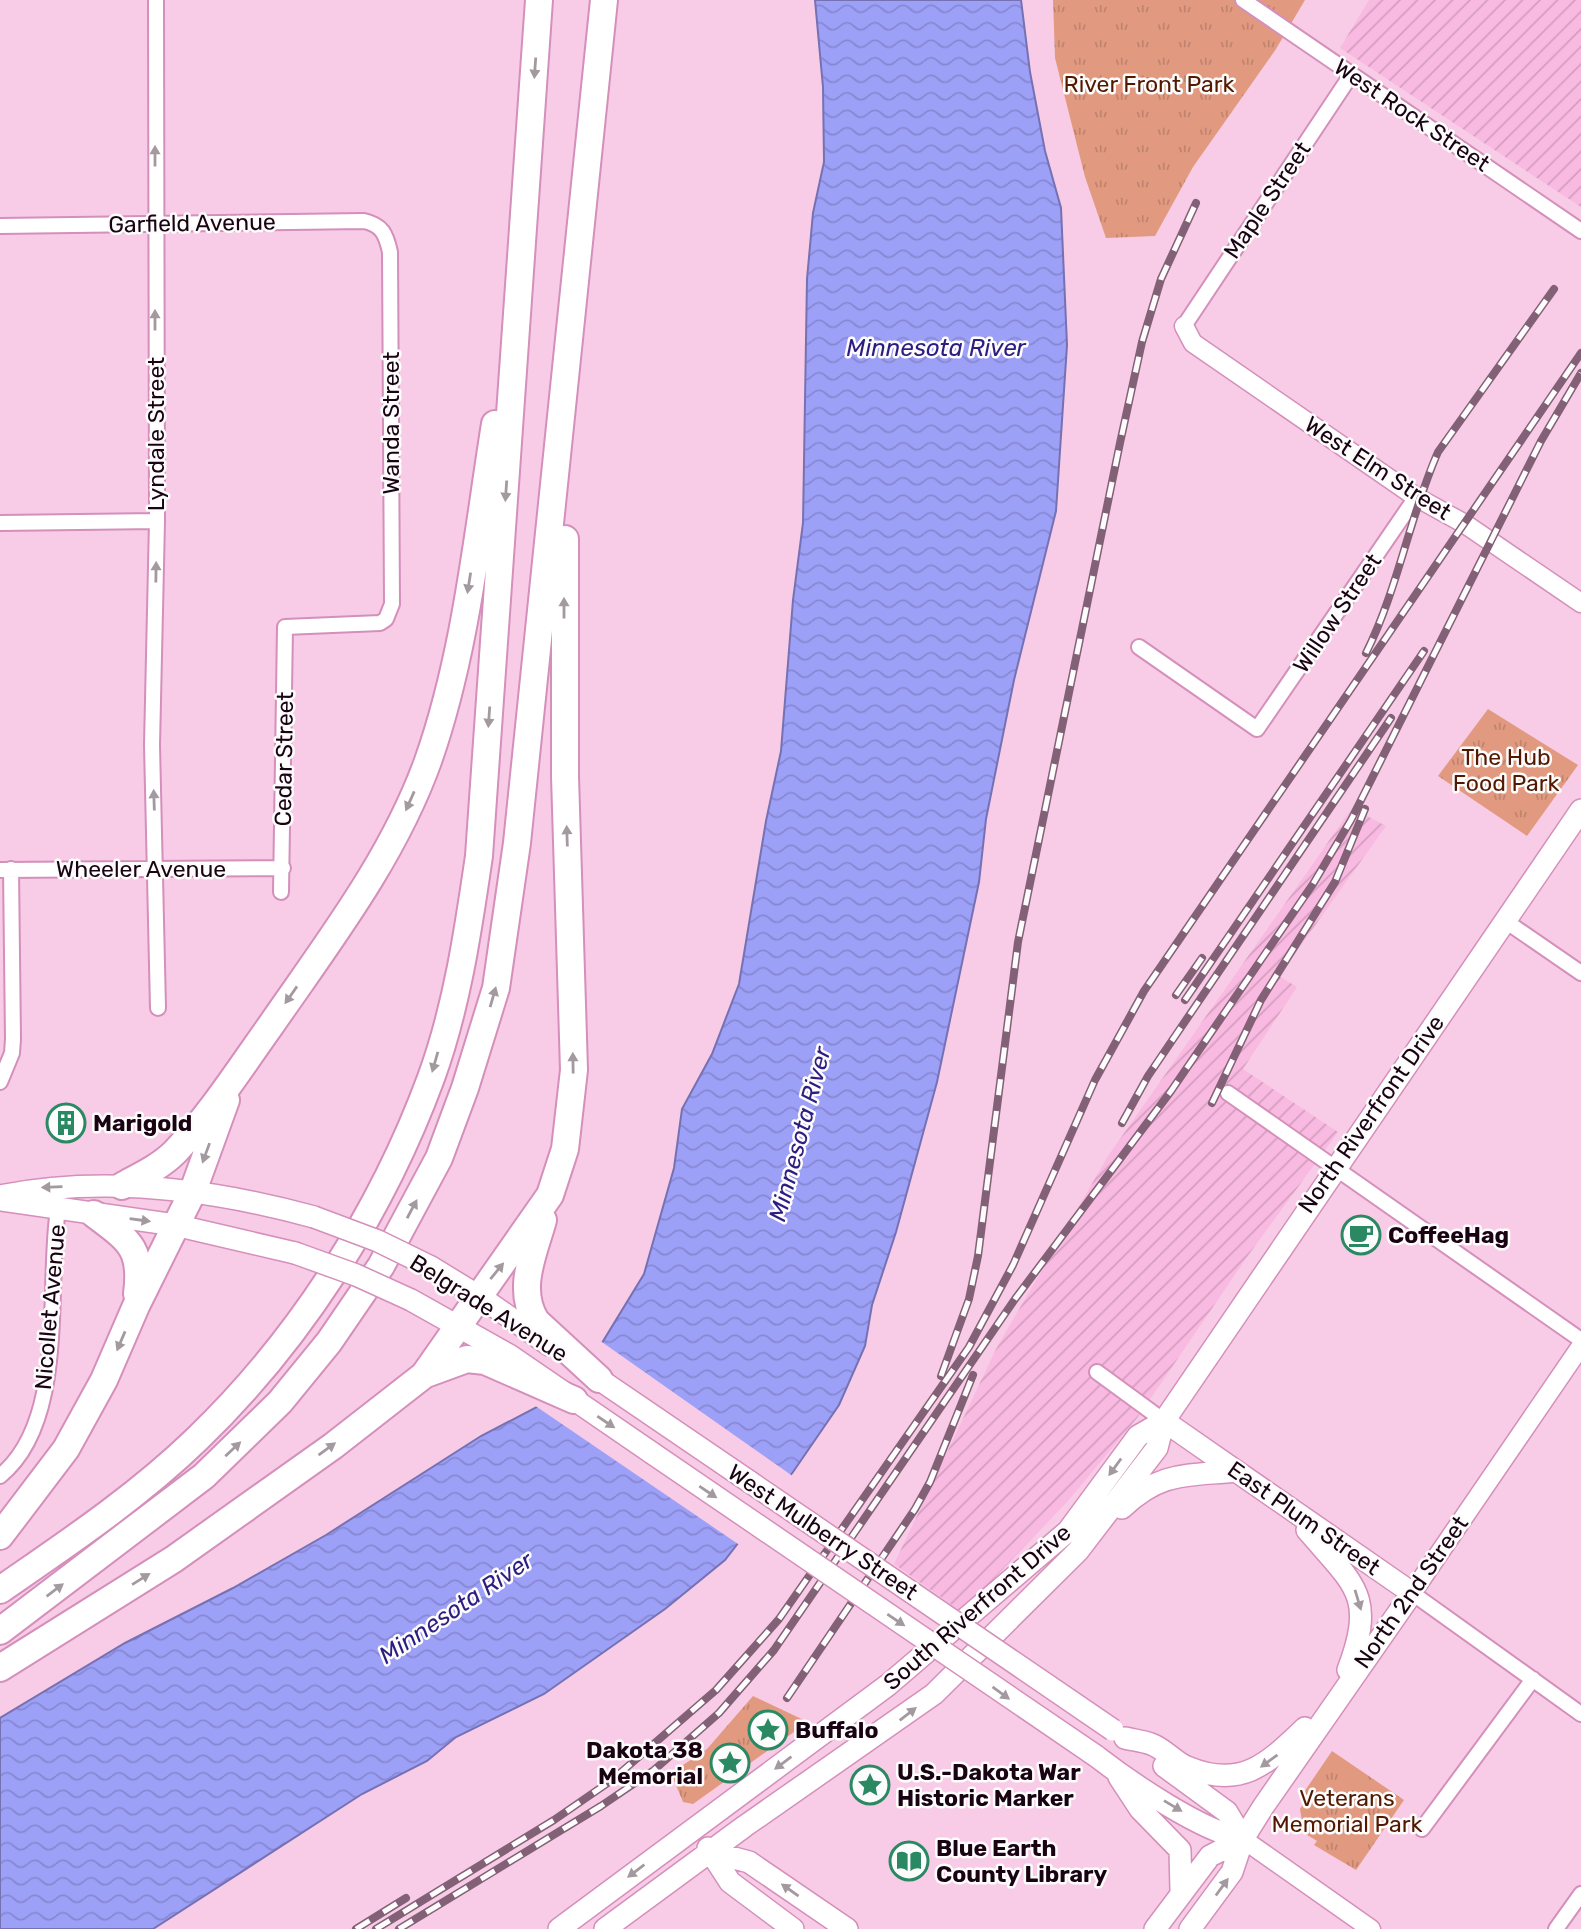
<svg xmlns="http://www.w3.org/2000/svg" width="1581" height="1929" viewBox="0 0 1581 1929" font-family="Rubik,sans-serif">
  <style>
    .industrial { fill: url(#industrial-furrows) }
    .grass { fill: url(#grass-tufts) }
    .water { fill: url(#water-waves); stroke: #7571b2; stroke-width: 2 }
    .pier { fill: #f8cce7 }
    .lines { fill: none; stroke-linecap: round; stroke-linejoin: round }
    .minor-casing { stroke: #d48fba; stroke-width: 18 }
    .tertiary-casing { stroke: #d48fba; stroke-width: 21 }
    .secondary-casing { stroke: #d48fba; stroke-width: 24 }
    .motorway-casing { stroke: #d48fba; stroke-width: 30 }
    .minor { stroke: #fff; stroke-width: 14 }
    .tertiary { stroke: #fff; stroke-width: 18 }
    .secondary { stroke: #fff; stroke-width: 21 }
    .motorway { stroke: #fff; stroke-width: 26 }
    .rail-casing { stroke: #826176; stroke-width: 8 }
    .rail { stroke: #fcfcfc; stroke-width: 5; stroke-dasharray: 16; stroke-linecap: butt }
    .secondary-bridge-casing { stroke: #d48fba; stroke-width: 24; stroke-linecap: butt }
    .secondary-bridge { stroke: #fff; stroke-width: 21 }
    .oneway { fill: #a39aa0 }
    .labels { text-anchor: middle; stroke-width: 5; stroke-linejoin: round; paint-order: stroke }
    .park-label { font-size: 23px; fill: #531900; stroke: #fcfcfc }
    .street-label { font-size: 23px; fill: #190312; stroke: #fcfcfc }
    .poi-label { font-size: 23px; font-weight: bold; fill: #190312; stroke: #fcfcfc; text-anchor: start }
    .water-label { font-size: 24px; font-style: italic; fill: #2e1d80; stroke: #fcfcfc }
  </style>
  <defs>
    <pattern id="industrial-furrows" width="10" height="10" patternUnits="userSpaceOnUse" patternTransform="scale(1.75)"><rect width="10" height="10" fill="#f9bae1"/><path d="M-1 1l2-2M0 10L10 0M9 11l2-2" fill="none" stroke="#d59ec0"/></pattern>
    <pattern id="grass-tufts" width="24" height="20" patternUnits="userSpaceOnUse" patternTransform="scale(1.75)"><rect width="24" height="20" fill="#e19a80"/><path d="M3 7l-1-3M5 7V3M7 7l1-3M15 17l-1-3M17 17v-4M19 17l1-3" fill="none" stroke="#c0836e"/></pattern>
    <pattern id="water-waves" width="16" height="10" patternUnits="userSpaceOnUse" patternTransform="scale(1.75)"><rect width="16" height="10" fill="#9da0f7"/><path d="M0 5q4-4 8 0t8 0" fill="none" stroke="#8788d3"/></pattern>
  </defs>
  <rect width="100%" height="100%" fill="#f8cce7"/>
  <path class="industrial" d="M1369 0H1581V207L1340 48Z
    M1352 808 1386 826 1279 976 1297 987 1243 1069 1338 1132 1247 1257 1138 1417 1068 1501 962 1612 894 1564 996 1349 1108 1156Z"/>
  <path class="grass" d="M1053 0H1305L1276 49 1193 167 1155 236 1106 238 1085 177 1055 58Z
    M1488 709 1578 765 1527 836 1438 776Z
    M753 1696 808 1722 693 1804 683 1802 671 1773 707 1749Z
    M1332 1751 1404 1800 1356 1870 1314 1845 1317 1841 1304 1833 1300 1809 1305 1801 1300 1798Z"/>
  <path class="water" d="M815 0H1021L1030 72 1045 151 1061 208 1067 345 1056 511 1014 680 986 819 979 882 937 1082 896 1232 872 1305 865 1346 839 1405 793 1472 725 1560 665 1609 544 1694 456 1737 427 1761 362 1794 153 1929H0V1718L125 1643 233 1588 326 1535 481 1436 537 1407 586 1369 644 1274 674 1168 682 1109 712 1054 739 984 766 821 781 751 793 600 803 523 807 279 813 213 824 162 823 87Z"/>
  <path class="pier" d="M599 1340 794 1477 741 1546 534 1405 583 1367Z"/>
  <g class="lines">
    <defs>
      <path id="minor" d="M156 0 157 521 152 745 158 1008
        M1243 0 1581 231
        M0 226 364 221C382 225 386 234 390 252L392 604 386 619 380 623 285 627 281 892
        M1184 326 1351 75
        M0 523 157 521
        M1139 647 1257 729 1416 497
        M0 870 283 868
        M1504 920 1581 973
        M0 1082 12 1053 13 1039 11 869
        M1228 1093 1581 1340
        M1097 1372 1164 1421
        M0 1476C68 1421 46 1287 58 1209
        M1412 1593 1581 1714
        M1422 1829 1533 1679
        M1556 1929 1581 1894"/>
      <path id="tertiary" d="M1184 326 1193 343 1416 497 1465 524 1581 603
        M1412 1593 1581 1346
        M1243 1839 1371 1929"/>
      <path id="secondary" d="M0 1196C104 1175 212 1189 314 1217
        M2 1200 175 1225 295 1253
        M431 1267 485 1300 549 1345
        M411 1300 509 1355 652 1453
        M587 1371 750 1482
        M1164 1421 1412 1593 1263 1807 1243 1839 1232 1872 1190 1929
        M1122 1508C1161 1471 1186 1476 1236 1471
        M1307 1530C1355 1586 1376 1595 1348 1670
        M1125 1738C1133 1740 1143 1741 1151 1744 1165 1749 1174 1762 1187 1767 1242 1790 1268 1763 1305 1728
        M1096 1756C1131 1783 1201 1831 1243 1839
        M1164 1766 1227 1812 1243 1839
        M1119 1777 1140 1809 1180 1850 1181 1891
        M708 1848 730 1882 793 1929
        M712 1852 749 1862 847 1929
        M559 1929 888 1685 1068 1531 1138 1436 1164 1421
        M605 1929 745 1826 934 1694 1078 1551 1157 1448 1164 1421 1581 810
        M1155 1929 1210 1856 1243 1839"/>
      <path id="motorway" d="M122 1186C140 1176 160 1167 175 1152 211 1114 241 1067 271 1025 329 941 393 858 428 761 466 653 477 536 495 424
        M94 1214C128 1240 143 1247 137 1294
        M543 1220C534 1253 516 1289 536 1321L599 1379
        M426 1374 467 1359 485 1361 574 1400
        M0 1536 66 1449 104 1380 136 1306 193 1191 226 1100
        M0 1590C68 1543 137 1497 197 1439 300 1340 382 1211 431 1078 457 1007 468 931 479 856L539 0
        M0 1631 204 1476 280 1402 329 1342 381 1266 439 1158 465 1088 496 988 517 843 604 0
        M0 1668 174 1559 333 1446 424 1375 550 1195 565 1149 574 1070 565 776V539"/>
    </defs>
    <use href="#minor" class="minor-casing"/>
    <use href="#tertiary" class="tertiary-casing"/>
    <use href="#secondary" class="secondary-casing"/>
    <use href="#motorway" class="motorway-casing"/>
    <use href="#minor" class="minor"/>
    <use href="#tertiary" class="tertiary"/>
    <use href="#secondary" class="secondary"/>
    <use href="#motorway" class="motorway"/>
    <defs>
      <path id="rail" d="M1366 653C1398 589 1409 518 1438 452L1554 289
        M1176 995 1202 958
        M1185 1000 1424 651
        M1212 1103 1261 1000 1335 882 1365 809
        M1122 1123 1148 1076 1391 718
        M941 1376 969 1299 978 1256 1018 942 1120 443 1142 342 1161 279 1196 203
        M787 1698 915 1509 930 1482 973 1375
        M356 1929 406 1898
        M376 1929 554 1820 612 1780 716 1690 779 1619 969 1347 1013 1265 1095 1080 1144 991 1581 353
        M399 1929 601 1806 654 1770 719 1713 774 1650 1015 1299 1171 1091 1313 884 1351 820 1541 441 1581 373"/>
    </defs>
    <use href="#rail" class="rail-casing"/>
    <use href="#rail" class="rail"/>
    <defs>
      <path id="secondary-bridge" d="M314 1217 378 1241 431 1267
        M295 1253 356 1275 411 1300
        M652 1453 1096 1756
        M750 1482 1113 1730"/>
    </defs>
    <use href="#secondary-bridge" class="secondary-bridge-casing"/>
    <use href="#secondary-bridge" class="secondary-bridge"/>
  </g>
  <defs><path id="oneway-solid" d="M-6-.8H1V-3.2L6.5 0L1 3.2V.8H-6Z" transform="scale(1.75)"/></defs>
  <g class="oneway">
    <use href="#oneway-solid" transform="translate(535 68) rotate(94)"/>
    <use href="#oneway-solid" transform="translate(155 156) rotate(-90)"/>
    <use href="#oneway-solid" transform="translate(155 320) rotate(-90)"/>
    <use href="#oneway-solid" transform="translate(506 491) rotate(94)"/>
    <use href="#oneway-solid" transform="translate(156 572) rotate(-89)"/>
    <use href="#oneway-solid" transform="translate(469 583) rotate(99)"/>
    <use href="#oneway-solid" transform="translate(564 608) rotate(-90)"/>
    <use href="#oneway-solid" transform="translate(489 717) rotate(94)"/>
    <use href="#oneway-solid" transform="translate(154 800) rotate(-92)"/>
    <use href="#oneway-solid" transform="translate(410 801) rotate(114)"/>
    <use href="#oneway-solid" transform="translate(567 836) rotate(-92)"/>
    <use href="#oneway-solid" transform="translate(291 995) rotate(125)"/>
    <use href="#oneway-solid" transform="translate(493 997) rotate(-74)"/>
    <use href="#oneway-solid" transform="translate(435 1062) rotate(106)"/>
    <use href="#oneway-solid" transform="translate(573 1063) rotate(-91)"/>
    <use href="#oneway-solid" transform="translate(206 1153) rotate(110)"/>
    <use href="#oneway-solid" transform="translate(52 1187) rotate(178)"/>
    <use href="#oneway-solid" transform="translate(412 1209) rotate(-62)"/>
    <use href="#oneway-solid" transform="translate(140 1220) rotate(8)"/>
    <use href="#oneway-solid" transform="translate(497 1271) rotate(-51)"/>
    <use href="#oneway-solid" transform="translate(121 1341) rotate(113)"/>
    <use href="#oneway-solid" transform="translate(606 1422) rotate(34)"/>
    <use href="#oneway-solid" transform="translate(233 1449) rotate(-43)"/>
    <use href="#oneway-solid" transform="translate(327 1449) rotate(-36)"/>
    <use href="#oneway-solid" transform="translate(1115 1467) rotate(126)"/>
    <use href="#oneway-solid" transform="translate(708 1492) rotate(34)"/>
    <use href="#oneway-solid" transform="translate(141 1579) rotate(-32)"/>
    <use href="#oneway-solid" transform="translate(55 1590) rotate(-37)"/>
    <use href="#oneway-solid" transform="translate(1358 1600) rotate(73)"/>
    <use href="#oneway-solid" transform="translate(896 1620) rotate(34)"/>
    <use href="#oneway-solid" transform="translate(1001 1693) rotate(36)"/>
    <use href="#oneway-solid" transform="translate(908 1714) rotate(-38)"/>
    <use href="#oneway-solid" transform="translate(1269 1761) rotate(144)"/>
    <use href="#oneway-solid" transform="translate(783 1763) rotate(143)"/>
    <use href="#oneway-solid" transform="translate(1173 1806) rotate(31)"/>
    <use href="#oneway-solid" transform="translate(636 1871) rotate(143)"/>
    <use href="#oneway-solid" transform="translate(1222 1887) rotate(-54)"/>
    <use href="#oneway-solid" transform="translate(790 1890) rotate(-145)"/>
  </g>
  <defs>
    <symbol id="building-ring" viewBox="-11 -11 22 22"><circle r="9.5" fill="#fcfcfc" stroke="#2a8962" stroke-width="1.5"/><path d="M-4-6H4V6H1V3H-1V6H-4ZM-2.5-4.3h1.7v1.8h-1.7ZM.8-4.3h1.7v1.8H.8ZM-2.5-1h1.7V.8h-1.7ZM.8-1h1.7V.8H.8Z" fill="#2a8962"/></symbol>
    <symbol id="cafe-ring" viewBox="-11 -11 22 22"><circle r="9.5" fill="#fcfcfc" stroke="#2a8962" stroke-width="1.5"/><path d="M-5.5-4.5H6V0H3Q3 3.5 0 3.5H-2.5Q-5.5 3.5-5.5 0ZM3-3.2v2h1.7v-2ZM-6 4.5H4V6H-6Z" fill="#2a8962"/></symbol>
    <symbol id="sight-ring" viewBox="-11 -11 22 22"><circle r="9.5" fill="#fcfcfc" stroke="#2a8962" stroke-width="1.5"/><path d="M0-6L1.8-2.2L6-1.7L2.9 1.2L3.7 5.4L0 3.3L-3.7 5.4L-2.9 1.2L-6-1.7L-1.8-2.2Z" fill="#2a8962"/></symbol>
    <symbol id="library-ring" viewBox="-11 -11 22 22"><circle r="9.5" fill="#fcfcfc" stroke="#2a8962" stroke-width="1.5"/><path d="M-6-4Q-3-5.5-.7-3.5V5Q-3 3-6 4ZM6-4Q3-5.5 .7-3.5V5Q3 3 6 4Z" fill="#2a8962"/></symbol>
  </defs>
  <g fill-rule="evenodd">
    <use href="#building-ring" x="44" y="1101" width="44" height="44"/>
    <use href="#cafe-ring" x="1339" y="1213" width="44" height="44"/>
    <use href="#sight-ring" x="746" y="1708" width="44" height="44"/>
    <use href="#sight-ring" x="708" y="1741" width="44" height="44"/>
    <use href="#sight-ring" x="848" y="1763" width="44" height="44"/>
    <use href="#library-ring" x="887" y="1839" width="44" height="44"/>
  </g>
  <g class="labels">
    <g class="park-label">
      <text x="1149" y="92">River Front Park</text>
      <text x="1506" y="765">The Hub<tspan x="1506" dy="26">Food Park</tspan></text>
      <text x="1347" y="1806">Veterans<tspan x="1347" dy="26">Memorial Park</tspan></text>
    </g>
    <g class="street-label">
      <text transform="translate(1412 115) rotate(34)" y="8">West Rock Street</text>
      <text transform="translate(1267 200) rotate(-56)" y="8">Maple Street</text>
      <text transform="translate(192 223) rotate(-1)" y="8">Garfield Avenue</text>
      <text transform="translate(391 423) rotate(-90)" y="8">Wanda Street</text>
      <text transform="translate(156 434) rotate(-90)" y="8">Lyndale Street</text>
      <text transform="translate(1378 468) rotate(33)" y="8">West Elm Street</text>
      <text transform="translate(1337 613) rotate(-56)" y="8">Willow Street</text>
      <text transform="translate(284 759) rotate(-89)" y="8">Cedar Street</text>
      <text x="141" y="877">Wheeler Avenue</text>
      <text transform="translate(1371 1114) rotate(-55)" y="8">North Riverfront Drive</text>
      <text transform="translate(50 1307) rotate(-85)" y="8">Nicollet Avenue</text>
      <text transform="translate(489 1308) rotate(32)" y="8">Belgrade Avenue</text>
      <text transform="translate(1304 1518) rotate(35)" y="8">East Plum Street</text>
      <text transform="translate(823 1532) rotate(34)" y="8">West Mulberry Street</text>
      <text transform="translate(1411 1592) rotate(-55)" y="8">North 2nd Street</text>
      <text transform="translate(977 1607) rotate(-41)" y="8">South Riverfront Drive</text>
    </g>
    <g class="poi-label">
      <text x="93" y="1131">Marigold</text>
      <text x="1388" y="1243">CoffeeHag</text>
      <text x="795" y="1738">Buffalo</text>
      <text x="703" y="1758" text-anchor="end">Dakota 38<tspan x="703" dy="26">Memorial</tspan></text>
      <text x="897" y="1780">U.S.-Dakota War<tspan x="897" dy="26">Historic Marker</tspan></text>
      <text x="936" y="1856">Blue Earth<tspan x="936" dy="26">County Library</tspan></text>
    </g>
    <g class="water-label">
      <text x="936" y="356">Minnesota River</text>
      <text transform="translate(800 1134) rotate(-75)" y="8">Minnesota River</text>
      <text transform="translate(456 1608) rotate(-34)" y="8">Minnesota River</text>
    </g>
  </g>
</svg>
